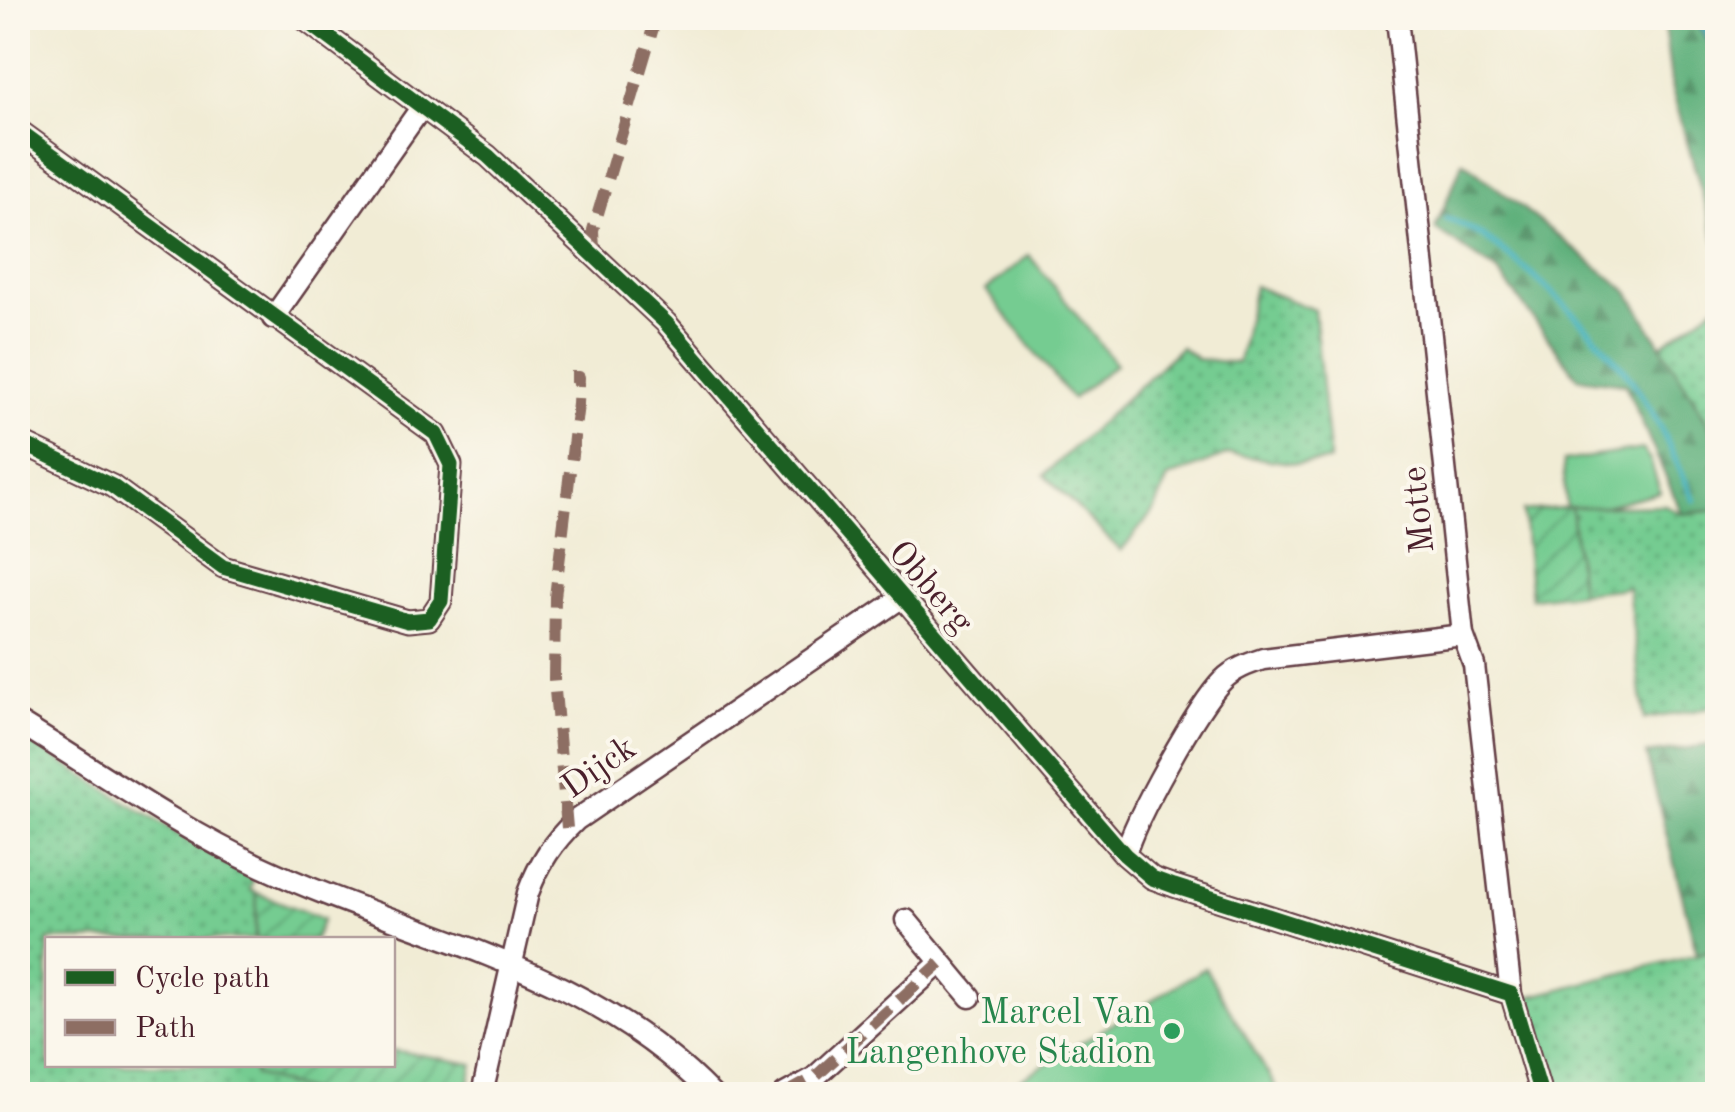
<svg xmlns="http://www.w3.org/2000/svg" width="1735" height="1112" viewBox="0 0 1735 1112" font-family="'Old Standard TT',serif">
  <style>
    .grass { fill: url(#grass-dots); stroke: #5f765e; stroke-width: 2.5 }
    .forest { fill: url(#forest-firs); stroke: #546853; stroke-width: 2.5 }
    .garden { fill: url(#garden-furrows); stroke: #5f765e; stroke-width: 2.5 }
    .pitch { fill: #74cc91; stroke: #5f765e; stroke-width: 2.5 }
    .water { fill: url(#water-ripples); stroke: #456872; stroke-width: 2.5 }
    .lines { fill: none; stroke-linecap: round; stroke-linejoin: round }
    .stream { stroke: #40b0ba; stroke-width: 6 }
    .street-casing { stroke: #633e44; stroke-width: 25 }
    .street { stroke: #fff; stroke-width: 20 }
    .quiet { stroke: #8d6e63; stroke-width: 12; stroke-dasharray: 25 12; stroke-linecap: butt }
    .cycleway-casing { stroke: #fbf7ec; stroke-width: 21 }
    .cycleway { stroke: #1b5e20; stroke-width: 15 }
    .leisure-dot { fill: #2e9e5b; stroke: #fbf7ec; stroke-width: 4 }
    .labels { text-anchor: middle; stroke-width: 8; stroke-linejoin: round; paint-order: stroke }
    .street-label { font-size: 35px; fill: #4a1f2b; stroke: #fbf7ec }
    .leisure-label { font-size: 35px; fill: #27864d; stroke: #fbf7ec; text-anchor: end }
  </style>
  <defs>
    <pattern id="grass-dots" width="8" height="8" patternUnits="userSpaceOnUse" patternTransform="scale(2.5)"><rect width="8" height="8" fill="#74cc91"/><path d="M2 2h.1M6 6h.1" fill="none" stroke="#61a577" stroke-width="1.8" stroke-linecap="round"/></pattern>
    <pattern id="forest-firs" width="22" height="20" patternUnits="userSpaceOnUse" patternTransform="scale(2.5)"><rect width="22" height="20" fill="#5fb07b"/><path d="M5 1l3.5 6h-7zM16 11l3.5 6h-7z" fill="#508f65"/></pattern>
    <pattern id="garden-furrows" width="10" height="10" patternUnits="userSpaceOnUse" patternTransform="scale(2.5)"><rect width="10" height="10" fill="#74cc91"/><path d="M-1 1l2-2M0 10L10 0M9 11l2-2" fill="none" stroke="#61a577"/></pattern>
    <pattern id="water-ripples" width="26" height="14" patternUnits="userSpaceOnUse" patternTransform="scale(2.5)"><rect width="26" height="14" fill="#40b0ba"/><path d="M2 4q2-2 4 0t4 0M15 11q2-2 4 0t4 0" fill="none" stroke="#388f97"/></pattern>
  </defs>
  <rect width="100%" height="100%" fill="#fbf7ec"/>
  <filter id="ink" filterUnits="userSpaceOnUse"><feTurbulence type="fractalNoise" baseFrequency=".01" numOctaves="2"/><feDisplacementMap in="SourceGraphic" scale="20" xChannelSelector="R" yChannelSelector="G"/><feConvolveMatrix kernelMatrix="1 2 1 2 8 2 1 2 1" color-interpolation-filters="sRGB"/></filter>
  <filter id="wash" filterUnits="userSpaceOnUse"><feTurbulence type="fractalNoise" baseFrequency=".0048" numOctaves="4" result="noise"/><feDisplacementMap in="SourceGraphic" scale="40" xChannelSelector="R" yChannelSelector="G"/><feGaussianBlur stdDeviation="2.25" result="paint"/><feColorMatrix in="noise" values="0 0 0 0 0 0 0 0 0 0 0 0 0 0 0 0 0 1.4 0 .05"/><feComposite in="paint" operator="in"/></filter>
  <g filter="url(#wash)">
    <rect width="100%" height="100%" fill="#f1ecd5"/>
    <path class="grass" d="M1254 286 1314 310 1330 461 1298 464 1228 454 1168 478 1155 509 1121 551 1044 475 1181 347 1197 359 1238 363Z
      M1717 305V450L1711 428 1661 345Z
      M1665 505 1682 514 1717 510V707L1644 719 1628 588 1580 593 1571 507Z
      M18 735 253 880 250 890 257 893 255 939 48 940V1064L254 1065V1075L319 1094H18Z
      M1717 949V1094H1555L1525 998Z"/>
    <path class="forest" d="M1663 18H1717V245L1672 90Z
      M1463 161 1629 292 1711 428 1717 450V510L1682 514 1625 384 1578 378 1498 272 1435 229Z
      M1717 744V949L1697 954 1646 754Z"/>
    <path class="garden" d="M1571 507 1580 593 1531 598 1523 511Z
      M257 893 323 919 315 939H256Z
      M393 1050 473 1064 467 1094H319L254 1075V1065L392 1064Z"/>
    <path class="pitch" d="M1029 255 1116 364 1072 399 986 290Z
      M1642 449 1651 462 1660 492 1601 507H1566L1563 461Z
      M1205 968 1280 1094H996Z"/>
    <path class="water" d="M1693 18H1703L1717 38V69L1712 48Z"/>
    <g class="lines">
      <path class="stream" d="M1446 219C1497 231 1599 335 1630 378 1657 416 1675 458 1694 500"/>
    </g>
  </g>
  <g filter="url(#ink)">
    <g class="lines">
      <defs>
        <path id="street" d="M303 18 488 156 666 323 1125 855 1152 878 1174 886 1511 994 1541 1094
          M1397 18 1463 635 1474 665 1511 994
          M18 130 436 434 451 465 441 601 429 619 408 621 223 567 112 486 18 441
          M273 318 421 108
          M18 722C97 770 176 827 260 866 414 938 586 965 711 1094
          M1125 855C1134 820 1198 705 1223 680 1234 669 1248 664 1263 659L1463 635
          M906 920 970 997
          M482 1094 528 893C539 863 553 842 576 820L901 598
          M785 1094 814 1078 940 963"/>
      </defs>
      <use href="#street" class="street-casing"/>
      <use href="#street" class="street"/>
      <path class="quiet" d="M594 250 593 230 656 18
        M567 828 554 679 555 597 578 404 579 377H571
        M785 1094 814 1078 940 963"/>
      <defs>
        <path id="cycleway" d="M303 18 488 156 666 323 1125 855 1152 878 1174 886 1511 994 1541 1094
          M18 130 436 434 451 465 441 601 429 619 408 621 223 567 112 486 18 441"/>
      </defs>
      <use href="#cycleway" class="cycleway-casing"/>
      <use href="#cycleway" class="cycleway"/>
    </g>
  </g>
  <circle class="leisure-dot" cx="1172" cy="1031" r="10"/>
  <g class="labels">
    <g class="street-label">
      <text transform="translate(1417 510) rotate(-96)" y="12">Motte</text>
      <text transform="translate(932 586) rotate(49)" y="12">Obberg</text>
      <text transform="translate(598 766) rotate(-35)" y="12">Dijck</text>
    </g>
    <g class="leisure-label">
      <text x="1152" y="1023">Marcel Van<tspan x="1152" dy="40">Langenhove Stadion</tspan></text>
    </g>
  </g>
  <rect width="1735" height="1112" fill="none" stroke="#fbf7ec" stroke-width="60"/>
  <rect x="45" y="937" width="350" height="130" fill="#fbf7ec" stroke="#b4a19f" stroke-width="2.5"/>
  <rect x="65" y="970" width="50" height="15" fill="#1b5e20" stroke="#b4a19f" stroke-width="2.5"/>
  <text x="135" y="987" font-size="30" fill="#4a1f2b">Cycle path</text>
  <rect x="65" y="1020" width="50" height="15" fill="#8d6e63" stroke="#b4a19f" stroke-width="2.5"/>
  <text x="135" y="1037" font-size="30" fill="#4a1f2b">Path</text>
</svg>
